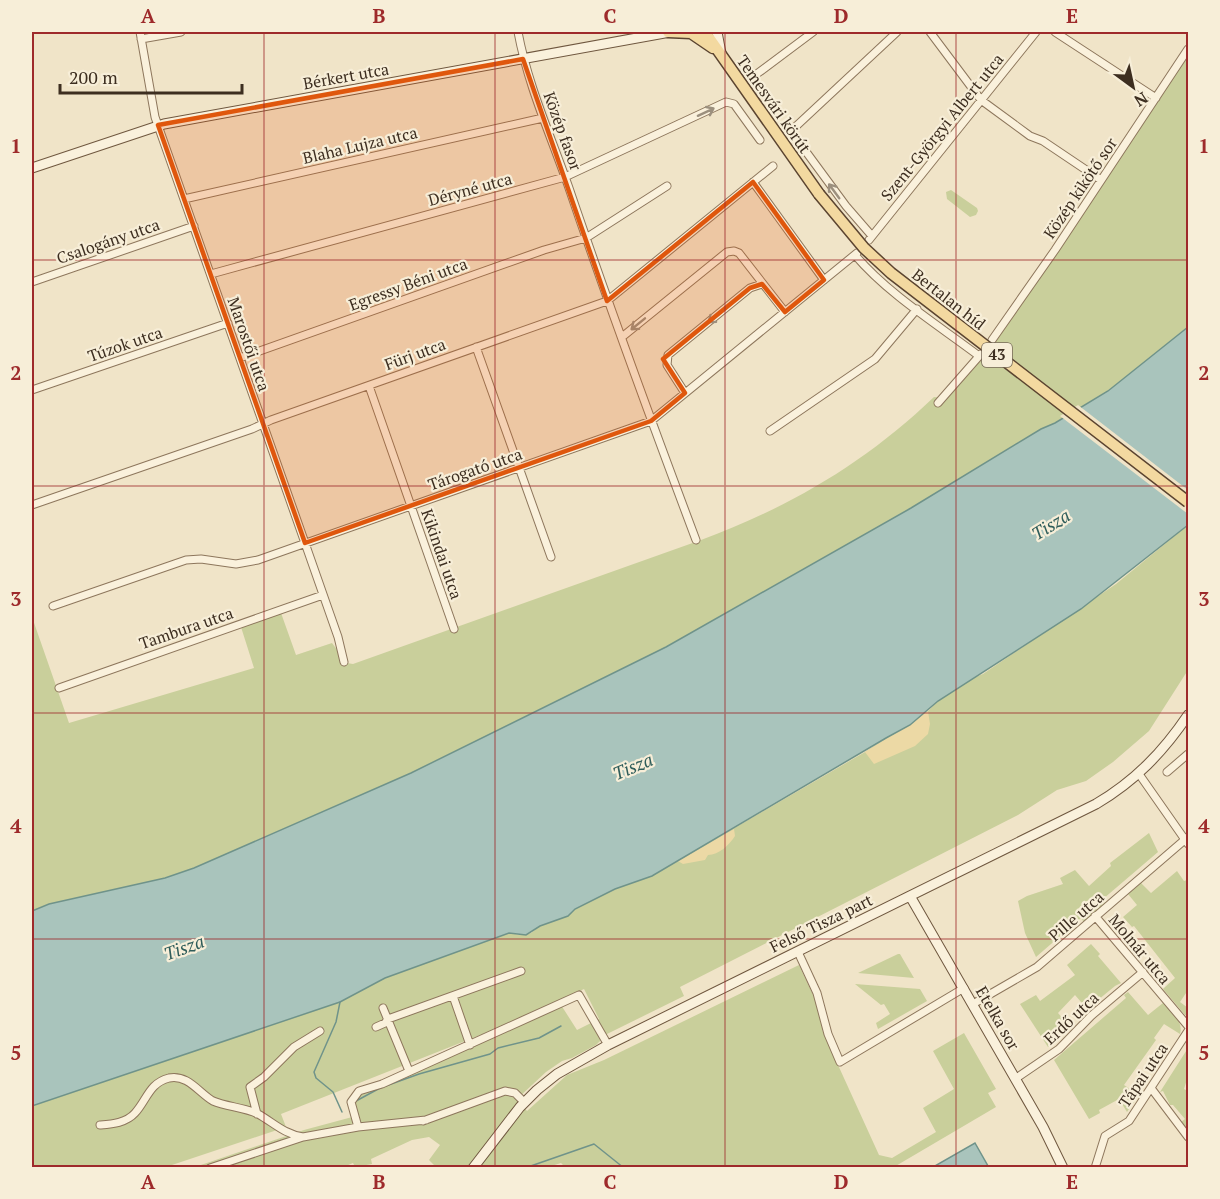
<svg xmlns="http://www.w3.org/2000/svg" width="1220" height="1199" viewBox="0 0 1220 1199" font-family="'PT Serif',serif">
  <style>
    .green { fill: #c9cf9b }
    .sand { fill: #ecd9a5 }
    .water { fill: #a9c4bc; stroke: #6f938a; stroke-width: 1.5 }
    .pier { fill: #f0e4c8 }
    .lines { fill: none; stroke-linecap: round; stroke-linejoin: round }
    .stream { stroke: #6f938a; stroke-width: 1.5 }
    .street-casing { stroke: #8d765c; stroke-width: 9 }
    .secondary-casing { stroke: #6f573f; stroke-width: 11 }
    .primary-casing { stroke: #5b4430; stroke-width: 13 }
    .street { stroke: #faf1dc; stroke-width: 7 }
    .secondary { stroke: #faf1dc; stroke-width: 9 }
    .primary { stroke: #f3d9a0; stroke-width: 10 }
    .primary-bridge-casing { stroke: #5b4430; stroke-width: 13; stroke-linecap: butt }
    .primary-bridge { stroke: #f3d9a0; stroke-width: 10 }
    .oneway { stroke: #9c907e }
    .marked { fill: #df570d; fill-opacity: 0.2; stroke: #df570d; stroke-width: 4.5; stroke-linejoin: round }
    .grid { fill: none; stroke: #9e2a2b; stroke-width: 1.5; stroke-opacity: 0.55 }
    .labels { text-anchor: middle; stroke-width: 4.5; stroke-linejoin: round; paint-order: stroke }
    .shield { fill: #f7eed8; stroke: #756857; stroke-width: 1.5 }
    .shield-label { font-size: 15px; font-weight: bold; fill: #3d2e20 }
    .street-label { font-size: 16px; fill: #3d2e20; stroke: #f7eed8 }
    .water-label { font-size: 18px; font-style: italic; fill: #2f5d5a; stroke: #f7eed8 }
    .neatline { fill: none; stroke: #9e2a2b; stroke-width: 2 }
    .grid-label { font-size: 20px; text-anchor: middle; font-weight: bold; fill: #9e2a2b }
  </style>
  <rect width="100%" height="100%" fill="#f0e4c8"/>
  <path class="green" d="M1188 54V327L1108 391 1055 423 1041 429 911 508 666 647 411 773 194 868 165 878 49 904 32 911V617L69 723 254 668 241 627 281 613 296 655 332 643 347 663 353 664 701 540C790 507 865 463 934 397L945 398 998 338Z
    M951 190 977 208 978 211 976 215 970 217 947 199 946 192Z
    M1188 525V670L1149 731 1113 762 1086 781 1057 790 1018 815 680 987 684 996 607 1034 596 1045 572 1058 562 1061 546 1072 517 1099 527 1111 567 1075 604 1060 799 965 815 999 823 1032 879 1155 892 1158 936 1132 923 1108 954 1089 933 1051 964 1033 996 1089 988 1093 996 1107 894 1167 566 1168 561 1163 545 1168 436 1167 429 1160 440 1145 429 1137 412 1140 371 1159 372 1164 355 1167 353 1163 341 1168 195 1167 304 1130 356 1116 353 1102 359 1093 561 1005 577 1030 599 1019 584 989 516 1021 281 1114 286 1127 166 1167H32V1106L340 1002 385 978 509 933 521 935 531 933 540 926 568 916 575 909 615 889 652 876 865 752 928 711 938 701 973 678 983 674 1116 584Z
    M1149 833 1158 852 1103 899 1106 903 1084 922 1081 918 1036 957 1025 933 1018 901 1027 896 1063 884 1060 878 1075 870 1089 886 1111 866 1110 863Z
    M1177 871 1184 881 1187 880 1188 882V990L1180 1002 1188 1008V1016L1185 1015 1163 989 1175 978 1134 926 1132 927 1123 917 1137 905 1128 894 1141 883 1151 893Z
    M1091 944 1100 954 1098 956 1121 983 1115 986 1087 1009 1075 995 1058 1013 1071 1028 1048 1047 1020 1004 1036 995 1040 1001 1075 975 1067 965Z
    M900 954 914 978 858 973 898 954Z
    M855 984 920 989 927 1001 878 1029 876 1023 890 1014 884 1004 881 1005Z
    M1128 992 1148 1015 1163 1003C1171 1012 1184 1021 1180 1034L1164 1024 1154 1038 1156 1040 1124 1085 1139 1095 1127 1112 1119 1099 1099 1110 1100 1113 1089 1119 1054 1060 1126 998 1124 995Z
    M1188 1048V1076L1184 1089 1188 1091V1124L1185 1127 1181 1122 1185 1119 1173 1105H1170L1163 1091 1160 1092Z"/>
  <path class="sand" d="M928 711 930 724 928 734 915 746 874 764 865 752C886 738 908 727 928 711Z
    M734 829 735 836C729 845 719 855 708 855L705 860 683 864 678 861Z"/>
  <path class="water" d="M1188 327V525L1081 609 938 701 910 725 886 738 652 876 615 889 575 909 568 916 540 926 526 935 509 933 385 978 340 1002 32 1106V911L49 904 165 878 194 868 411 773 666 647 911 508 1041 429 1055 423 1108 391Z
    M975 1143 988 1166 984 1168 933 1167Z"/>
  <path class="pier" d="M1078 405 1188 490V514L1060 416Z"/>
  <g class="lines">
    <path class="stream" d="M340 1002 336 1022 314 1072 316 1078 333 1092 342 1112
      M356 1101 380 1088 419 1074 490 1054 498 1048 539 1038 561 1026
      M525 1168 594 1144 624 1168"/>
    <defs>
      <path id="street" d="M140 32 155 117 305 543 338 637 344 662
        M518 32C528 86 551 136 569 188 609 306 652 423 696 540
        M930 32 981 100 1030 136 1043 141 1101 180
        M1055 32 1156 98
        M141 39 181 32
        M758 73 813 32
        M753 182 824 280
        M184 199 543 118
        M872 236 846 206 793 134 792 130 897 32
        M869 240 1036 32
        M855 255C888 294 938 325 979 356
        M211 274 565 177 726 102 734 104 760 140
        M32 282 194 226
        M622 337 727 252 734 251 739 253 785 312
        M992 340 1055 250 1188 49
        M476 347 551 557
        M240 358 544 250 586 238 667 186
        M369 386 454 629
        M32 390 228 323
        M685 393 667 365 668 355 750 288 762 284
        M938 403 981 354
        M770 431 875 359 917 309
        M32 505 252 429 271 420 607 301 773 166
        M53 606 186 560 201 559 236 564 258 560 651 421 857 253
        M59 688 323 595
        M1167 772 1188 754
        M1139 774 1188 844
        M1095 916 1188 1026
        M798 952 817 993 828 1034 840 1062 964 988
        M453 996 470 1045
        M973 1004 1037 967 1188 837
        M383 1008 409 1071
        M376 1027 385 1023 388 1019 521 971
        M1015 1079 1059 1049 1091 1016 1143 972
        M1151 1088 1188 1137
        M257 1114 250 1087 264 1077 294 1047 320 1031
        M423 1121 505 1091 515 1093 524 1102
        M100 1125C112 1124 126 1123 135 1113 147 1100 149 1083 169 1078 188 1074 199 1093 213 1101 227 1107 244 1107 258 1114 274 1123 284 1134 303 1137
        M358 1127 351 1102 359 1091 382 1084 579 995 608 1045
        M210 1168 303 1137 358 1127 426 1120
        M1095 1168 1105 1136 1129 1121 1188 1031"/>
      <path id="secondary" d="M717 32 721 53
        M32 168 164 124 670 32
        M910 896 1043 1127 1063 1168
        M473 1168 520 1107 537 1090 557 1074 608 1045 1096 804C1135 781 1163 752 1188 715"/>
      <path id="primary" d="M668 32 691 33 713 48
        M705 32 819 194"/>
    </defs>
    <use href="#street" class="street-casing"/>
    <use href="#secondary" class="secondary-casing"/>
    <use href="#primary" class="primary-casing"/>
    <use href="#street" class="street"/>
    <use href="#secondary" class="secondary"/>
    <use href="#primary" class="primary"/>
    <defs>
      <path id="primary-bridge" d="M819 194 864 248 891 273 1188 502"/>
    </defs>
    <use href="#primary-bridge" class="primary-bridge-casing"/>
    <use href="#primary-bridge" class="primary-bridge"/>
  </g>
  <defs><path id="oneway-shaft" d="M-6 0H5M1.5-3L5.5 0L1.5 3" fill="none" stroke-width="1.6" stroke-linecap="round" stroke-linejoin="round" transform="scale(1.5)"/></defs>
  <g class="oneway">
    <use href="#oneway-shaft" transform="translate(706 112) rotate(-25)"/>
    <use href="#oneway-shaft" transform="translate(834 191) rotate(-126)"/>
    <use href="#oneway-shaft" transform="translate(715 317) rotate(141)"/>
    <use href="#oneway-shaft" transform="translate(638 324) rotate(141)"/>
  </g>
  <path class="marked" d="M523 59 607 301 753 182 824 280 785 312 762 284 750 288 663 359 685 393 651 421 305 543 158 125Z"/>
  <path class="grid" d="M264 32V1168M495 32V1168M725 32V1168M956 32V1168M32 260H1188M32 486H1188M32 713H1188M32 939H1188"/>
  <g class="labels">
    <rect class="shield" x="982" y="343" width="30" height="24" rx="4.5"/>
    <g class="shield-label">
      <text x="997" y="360">43</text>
    </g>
    <g class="street-label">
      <text transform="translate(346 76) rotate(-10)" y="6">Bérkert utca</text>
      <text transform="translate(774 104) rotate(55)" y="6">Temesvári körút</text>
      <text transform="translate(942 127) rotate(-51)" y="6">Szent-Györgyi Albert utca</text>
      <text transform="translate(563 131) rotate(70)" y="6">Közép fasor</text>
      <text transform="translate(360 145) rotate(-13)" y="6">Blaha Lujza utca</text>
      <text transform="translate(1080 188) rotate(-56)" y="6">Közép kikötő sor</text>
      <text transform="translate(470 189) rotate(-15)" y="6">Déryné utca</text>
      <text transform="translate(108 241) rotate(-19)" y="6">Csalogány utca</text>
      <text transform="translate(408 284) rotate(-20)" y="6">Egressy Béni utca</text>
      <text transform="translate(949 299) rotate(38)" y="6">Bertalan híd</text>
      <text transform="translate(125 344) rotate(-19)" y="6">Túzok utca</text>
      <text transform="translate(249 344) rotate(71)" y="6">Marostői utca</text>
      <text transform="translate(415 354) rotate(-20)" y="6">Fürj utca</text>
      <text transform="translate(475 469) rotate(-19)" y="6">Tárogató utca</text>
      <text transform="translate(442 554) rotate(71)" y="6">Kikindai utca</text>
      <text transform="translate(186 628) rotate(-19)" y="6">Tambura utca</text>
      <text transform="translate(1076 916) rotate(-41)" y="6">Pille utca</text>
      <text transform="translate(821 923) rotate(-26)" y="6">Felső Tisza part</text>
      <text transform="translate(1140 949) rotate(50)" y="6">Molnár utca</text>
      <text transform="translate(998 1018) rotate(60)" y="6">Etelka sor</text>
      <text transform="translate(1071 1018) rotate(-43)" y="6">Erdő utca</text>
      <text transform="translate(1143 1075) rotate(-56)" y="6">Tápai utca</text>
    </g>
    <g class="water-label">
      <text transform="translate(1051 525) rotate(-32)" y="6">Tisza</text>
      <text transform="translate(633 767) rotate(-23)" y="6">Tisza</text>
      <text transform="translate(184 948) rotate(-20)" y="6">Tisza</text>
    </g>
  </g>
  <rect width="1220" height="1199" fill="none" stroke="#f7eed8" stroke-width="66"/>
  <g transform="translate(1133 87) rotate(147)" stroke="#f7eed8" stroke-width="4.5" paint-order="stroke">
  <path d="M0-4.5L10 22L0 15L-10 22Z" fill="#3d2e20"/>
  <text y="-9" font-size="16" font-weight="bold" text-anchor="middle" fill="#3d2e20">N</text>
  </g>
  <path d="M60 84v9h182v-9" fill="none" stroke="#3d2e20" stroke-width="3"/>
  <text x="69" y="84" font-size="18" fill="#3d2e20" stroke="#f7eed8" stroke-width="4.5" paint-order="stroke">200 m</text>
  <rect x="33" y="33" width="1154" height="1133" class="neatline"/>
  <g class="grid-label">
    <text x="148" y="23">A</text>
    <text x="379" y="23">B</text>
    <text x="610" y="23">C</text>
    <text x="841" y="23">D</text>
    <text x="1072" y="23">E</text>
    <text x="16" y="153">1</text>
    <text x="1204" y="153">1</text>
    <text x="16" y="380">2</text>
    <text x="1204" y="380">2</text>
    <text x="16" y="606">3</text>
    <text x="1204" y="606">3</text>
    <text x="16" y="833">4</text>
    <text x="1204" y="833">4</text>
    <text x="16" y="1060">5</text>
    <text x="1204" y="1060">5</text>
    <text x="148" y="1189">A</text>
    <text x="379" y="1189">B</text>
    <text x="610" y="1189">C</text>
    <text x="841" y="1189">D</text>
    <text x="1072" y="1189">E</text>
  </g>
</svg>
